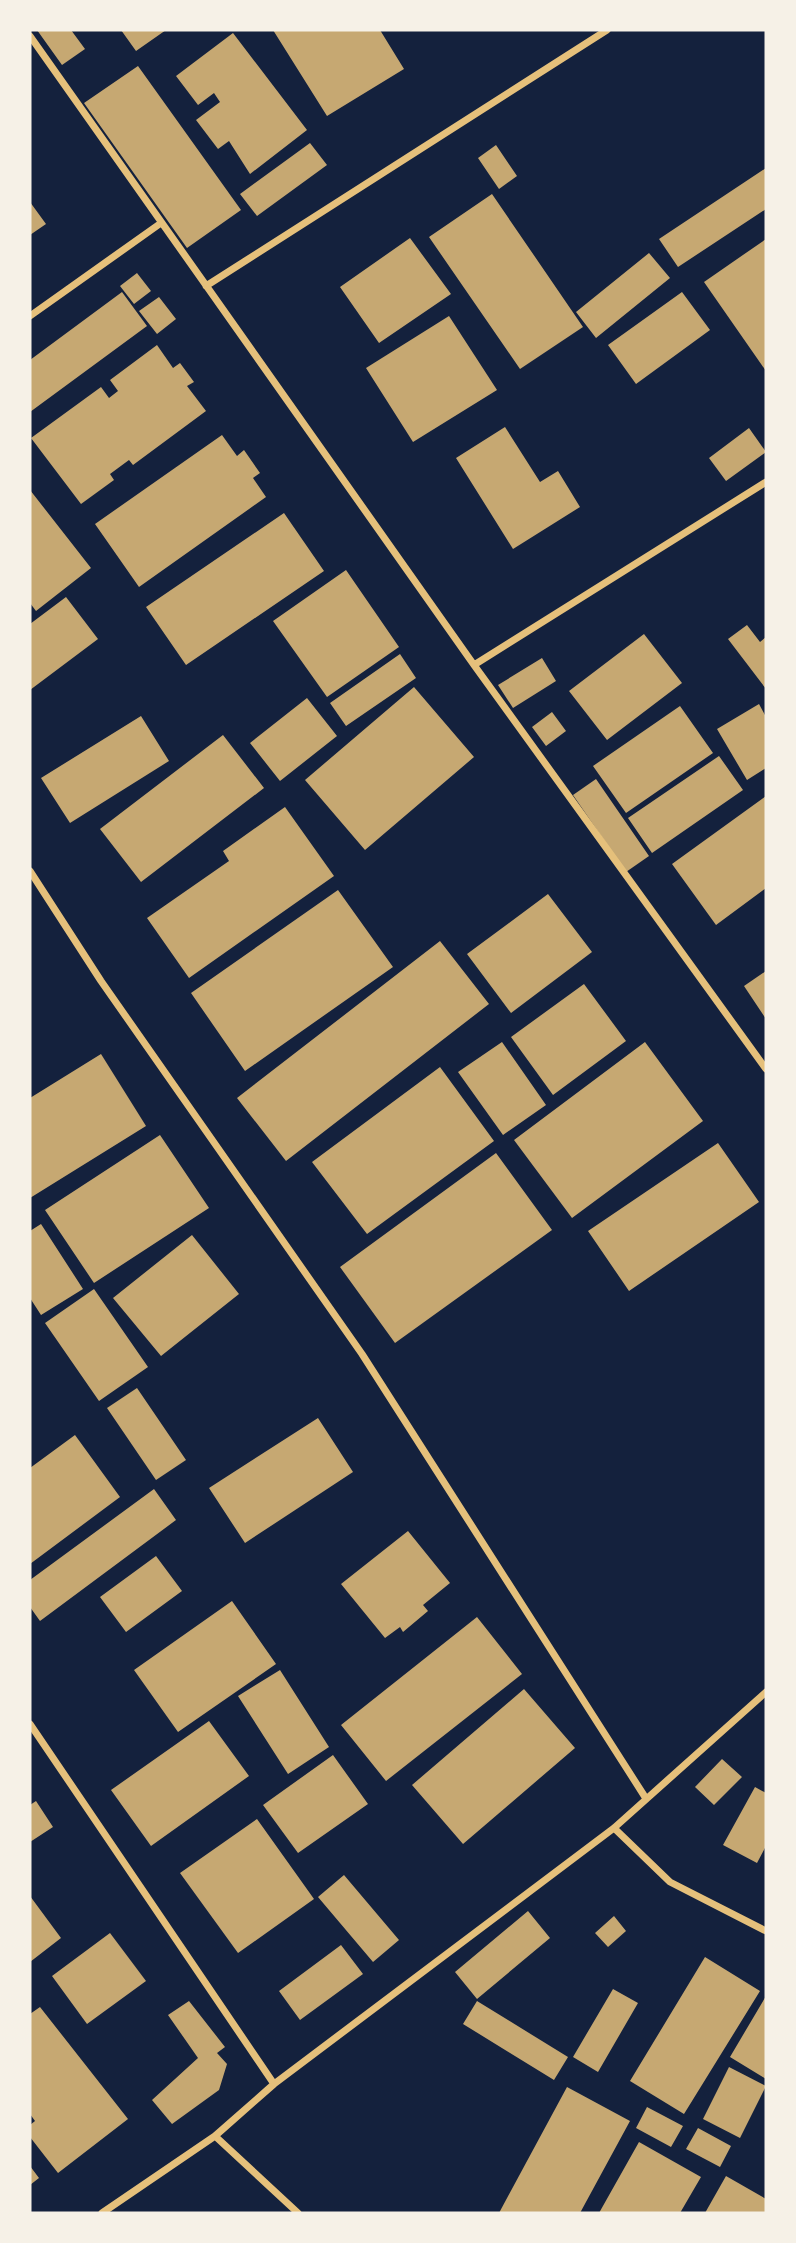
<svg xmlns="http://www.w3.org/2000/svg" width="796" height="2243" viewBox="0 0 796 2243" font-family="Cabin,sans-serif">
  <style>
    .building { fill: #c6a872 }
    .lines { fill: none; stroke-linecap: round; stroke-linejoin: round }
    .minor { stroke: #e5c07b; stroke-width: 7 }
  </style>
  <rect width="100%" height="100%" fill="#14213d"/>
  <path class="building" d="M37 30H71L85 49 62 65Z
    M121 30H166L136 51Z
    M273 30H380L404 69 327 116Z
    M233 33 307 130 250 174 229 141 218 149 196 120 220 102 214 93 198 105 176 76Z
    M138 66 241 210 187 248 84 103Z
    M310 143 327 165 257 216 240 194Z
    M496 145 517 176 499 189 478 158Z
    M766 168V209L678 267 659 239Z
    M492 194 583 327 520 369 429 237Z
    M30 202 46 224 30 235Z
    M410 238 451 294 379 343 340 287Z
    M766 239V371L704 282Z
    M649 253 670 278 596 338 576 312Z
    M137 273 151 291 134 304 120 286Z
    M122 292 147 326 30 412V360Z
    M682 292 710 330 636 384 608 345Z
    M159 297 176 319 157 334 139 311Z
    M449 316 497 390 413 442 366 368Z
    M157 345 173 368 180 363 194 382 187 386 206 411 133 465 129 460 110 474 114 480 81 504 31 438 101 387 109 398 118 391 110 380Z
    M505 427 540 482 558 471 580 507 513 549 456 458Z
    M749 428 766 452 726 481 709 458Z
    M222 435 237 456 244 450 260 473 253 478 266 497 139 587 95 524Z
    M30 490 91 568 36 611 30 603Z
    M284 513 324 571 186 665 146 607Z
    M346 570 399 647 327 697 273 621Z
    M66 597 98 639 30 690V624Z
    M747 625 760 642 766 637V689L728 639Z
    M644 634 682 683 607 740 569 691Z
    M400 654 416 678 346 726 330 703Z
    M542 658 556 681 513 708 498 685Z
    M414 687 474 757 365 850 305 780Z
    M307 698 337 736 280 781 250 743Z
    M759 704 766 717V768L747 780 717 729Z
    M680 706 713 753 626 813 593 766Z
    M552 712 566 731 546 746 532 727Z
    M141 716 169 761 70 823 41 778Z
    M223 735 264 788 141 882 100 829Z
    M719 756 743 790 652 853 628 818Z
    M596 779 649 856 626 872 573 795Z
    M766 796V888L716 925 672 864Z
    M285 807 334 876 189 978 147 918 229 861 223 851Z
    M338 890 393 967 245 1071 191 993Z
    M548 894 592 952 511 1013 467 954Z
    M440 941 489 1004 286 1161 237 1098Z
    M766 971V1019L744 986Z
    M584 984 626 1041 553 1095 511 1037Z
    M502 1042 546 1105 503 1135 458 1072Z
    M645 1042 703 1121 572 1218 514 1140Z
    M101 1054 146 1126 30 1198V1098Z
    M440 1067 494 1141 367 1234 312 1162Z
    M160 1135 209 1208 94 1283 45 1210Z
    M718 1143 759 1202 629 1291 588 1231Z
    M496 1153 552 1230 395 1343 340 1267Z
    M41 1224 83 1289 41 1315 30 1298V1231Z
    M192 1235 239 1294 161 1356 113 1298Z
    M94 1289 148 1367 99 1401 45 1323Z
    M137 1388 186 1460 156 1480 107 1408Z
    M318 1418 353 1472 245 1543 209 1488Z
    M75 1435 120 1497 30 1564V1468Z
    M154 1489 176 1520 40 1621 30 1607V1580Z
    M408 1531 450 1583 423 1605 428 1611 403 1632 400 1627 385 1638 341 1584Z
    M156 1556 182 1591 126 1632 100 1597Z
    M232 1601 276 1664 178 1732 134 1670Z
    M477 1617 522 1674 386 1781 341 1725Z
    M280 1670 329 1747 288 1774 238 1696Z
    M524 1689 575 1748 463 1844 412 1785Z
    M209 1721 249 1776 151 1846 111 1790Z
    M333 1755 368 1804 298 1853 263 1805Z
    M722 1759 742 1777 714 1805 695 1787Z
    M755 1787 766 1793V1846L757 1863 723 1845Z
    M36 1801 53 1827 30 1842V1805Z
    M257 1819 314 1899 238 1953 180 1873Z
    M344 1875 399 1940 373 1962 318 1897Z
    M30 1896 61 1938 30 1962Z
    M528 1911 550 1938 477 1999 455 1972Z
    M614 1916 626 1931 608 1947 595 1933Z
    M110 1933 146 1981 87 2024 52 1976Z
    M341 1945 363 1974 300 2020 279 1991Z
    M705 1957 760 1991 684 2114 630 2081Z
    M613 1989 638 2003 598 2072 573 2057Z
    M766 1996V2079L730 2057Z
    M189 2001 225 2047 217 2053 227 2064 219 2090 172 2124 152 2100 198 2058 168 2015Z
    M477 2001 568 2057 554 2080 463 2024Z
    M40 2007 128 2119 58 2173 30 2137V2125L35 2121 30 2114V2014Z
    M729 2067 766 2086 740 2138 703 2119Z
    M567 2087 630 2121 580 2213H499Z
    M647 2107 683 2126 671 2147 636 2128Z
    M698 2128 731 2146 720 2167 686 2149Z
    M639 2142 701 2177 680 2213H599Z
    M30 2166 39 2178 30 2185Z
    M726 2176 766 2199V2213H705Z"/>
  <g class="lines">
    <path class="minor" d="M30 36 474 665 766 1069
      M206 286 607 30
      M30 316 161 223
      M474 665 766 482
      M30 871 101 981 362 1354 645 1797
      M30 1724 274 2084
      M614 1828 670 1882 766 1931
      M215 2136 298 2213
      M102 2213 215 2136 274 2084 614 1828 766 1692"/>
  </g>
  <rect width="796" height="2243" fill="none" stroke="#f6f1e7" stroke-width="63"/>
</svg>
